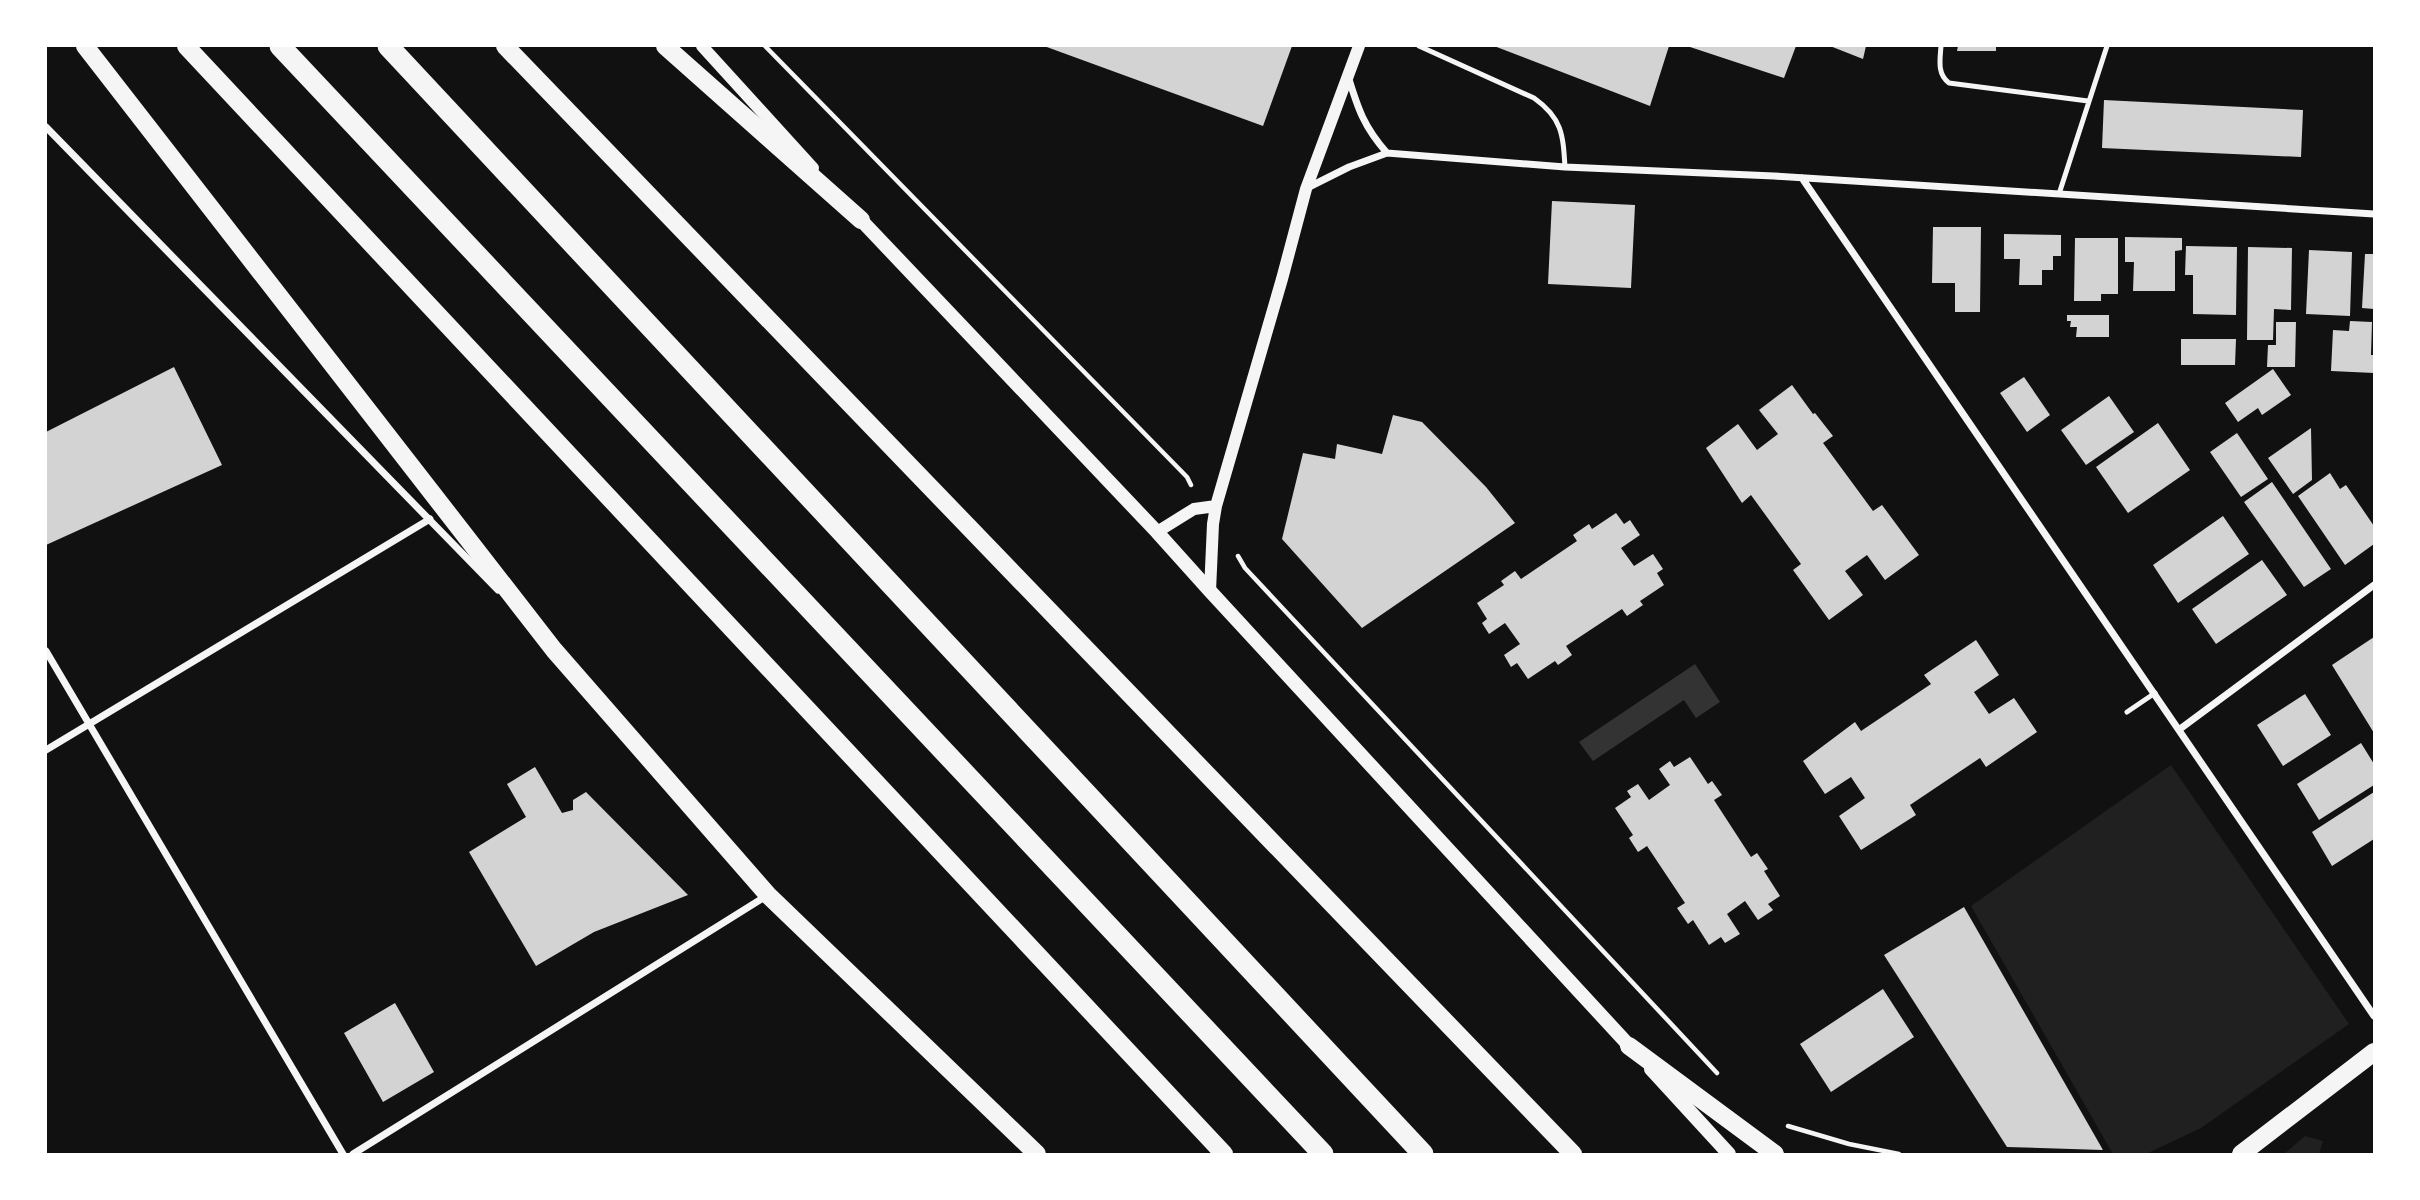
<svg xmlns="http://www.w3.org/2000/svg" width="2420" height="1200" viewBox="0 0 2420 1200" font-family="Rubik,sans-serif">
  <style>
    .green { fill: #202020 }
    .water { fill: #333 }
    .building { fill: #d3d3d3 }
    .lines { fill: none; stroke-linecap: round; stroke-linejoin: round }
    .path { stroke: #f5f5f5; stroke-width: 4.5 }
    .service { stroke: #f5f5f5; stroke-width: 5 }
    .minor { stroke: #f5f5f5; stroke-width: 7 }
    .tertiary { stroke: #f5f5f5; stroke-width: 12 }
    .secondary { stroke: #f5f5f5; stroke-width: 14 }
    .primary { stroke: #f5f5f5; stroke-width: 18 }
    .motorway { stroke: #f5f5f5; stroke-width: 21 }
  </style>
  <rect width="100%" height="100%" fill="#111"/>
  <path class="green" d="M2171 765 2349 1024 2201 1128 2146 1154H2113L1971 906Z
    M2305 1136 2323 1141 2319 1154H2284Z"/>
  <path class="water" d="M1695 664 1720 702 1696 718 1684 700 1593 761 1579 742Z"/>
  <path class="building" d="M1044 46H1292L1263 126Z
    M1494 46H1669L1650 106Z
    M1687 46H1796L1784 78Z
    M1830 46H1866L1863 59Z
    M1958 46H1996V51H1957Z
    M2104 100 2303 110 2301 157 2102 148Z
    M1552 201 1635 205 1631 288 1548 284Z
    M1933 227H1981L1980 312H1955V283H1932Z
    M2004 234 2061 235V256H2053V270H2042V285H2019L2020 259H2004Z
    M2125 237 2182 238V250L2175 251V291H2133L2134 262H2125Z
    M2075 238H2118V294H2101V301H2074Z
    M2186 246 2237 247 2236 315 2193 314V275H2185Z
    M2248 247 2292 248 2291 310 2274 309 2273 340H2247Z
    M2309 250 2352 252 2350 316 2306 314Z
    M2365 254H2374V309L2362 308Z
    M2067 315H2109V337H2076L2077 327H2070L2071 321H2067Z
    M2350 321 2372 322 2371 355H2374V373L2331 371 2333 330 2349 331Z
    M2276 322H2296L2295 367H2267L2268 345H2276Z
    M2181 339H2236L2235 365H2181Z
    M174 367 222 465 46 545V432Z
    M2273 369 2291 395 2262 415 2258 408 2238 422 2225 403Z
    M2024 377 2050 415 2027 432 2000 393Z
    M1792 385 1813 414 1815 413 1833 436 1823 443 1873 511 1882 505 1919 555 1885 580 1867 555 1845 571 1863 595 1829 620 1793 570 1801 564 1751 495 1742 503 1706 448 1738 424 1757 450 1778 434 1759 410Z
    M2109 396 2134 432 2086 465 2061 430Z
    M1393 415 1422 422 1486 487 1515 523 1362 628 1282 539 1303 453 1335 459 1337 444 1382 454Z
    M2158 423 2190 470 2128 513 2096 467Z
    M2311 428 2312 480 2293 494 2268 458Z
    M2237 433 2268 479 2241 497 2210 452Z
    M2330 473 2340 489 2346 485 2374 526V544L2345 565 2298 496Z
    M2272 482 2331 569 2304 587 2244 502Z
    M1616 513 1624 524 1630 520 1640 535 1621 548 1634 566 1653 554 1663 569 1657 573 1664 585 1640 601 1643 605 1627 616 1622 609 1566 646 1572 655 1558 665 1555 661 1528 679 1517 663 1511 667 1504 655 1520 644 1505 623 1489 634 1482 623 1487 619 1477 603 1504 585 1501 581 1515 571 1521 579 1577 541 1573 535 1589 524 1592 529Z
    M2223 516 2249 554 2178 603 2153 565Z
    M2262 560 2287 595 2216 644 2192 609Z
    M2374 637V733L2332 665Z
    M1976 640 1999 675 1974 692 1989 714 2014 698 2037 732 1986 767 1980 758 1910 805 1916 815 1861 850 1839 816 1865 798 1851 777 1825 794 1803 761 1855 722 1861 731 1931 684 1924 675Z
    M2305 694 2331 735 2283 766 2257 725Z
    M2361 743 2374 764V785L2319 820 2297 784Z
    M1690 757 1708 784 1712 781 1722 795 1714 800 1751 857 1757 853 1768 869 1764 871 1780 896 1768 904 1773 910 1758 920 1745 901 1727 914 1740 934 1725 943 1721 937 1709 945 1693 920 1688 924 1677 908 1685 903 1647 846 1638 852 1629 838 1633 835 1615 808 1631 797 1627 791 1638 784 1649 800 1670 785 1659 769 1670 761 1674 767Z
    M535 767 562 813 573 810V800L586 792 688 895 594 932 536 966 469 852 526 817 507 784Z
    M2374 792V839L2332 866 2312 832Z
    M1964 907 2103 1150 2007 1147 1884 955Z
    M1883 989 1914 1037 1831 1092 1800 1044Z
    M395 1003 434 1072 383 1102 344 1033Z"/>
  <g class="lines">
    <path class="path" d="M765 46 1187 477 1191 485
      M1238 556 1245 568 1717 1073
      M1788 1126 1849 1144 1899 1154"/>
    <path class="service" d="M1419 46 1534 98C1562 118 1563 134 1565 167
      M1941 46C1940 60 1937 74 1949 83L2088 101
      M2059 194 2107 46
      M2127 712 2155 693"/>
    <path class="minor" d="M1348 76C1358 109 1364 127 1387 153
      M46 127 498 590
      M1802 178 2374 1016
      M1307 188 1349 167 1387 153 1565 167 1774 176 2374 214
      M46 651 343 1154
      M2180 729 2374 585
      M46 750 430 519
      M353 1154 768 895"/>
    <path class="tertiary" d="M702 46 813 168
      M1157 532 1194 509 1216 506
      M1210 591 1213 524 1216 506 1282 279 1306 189 1359 46"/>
    <path class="secondary" d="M861 220 1157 532 1210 591 1635 1052
      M1651 1069 1729 1154"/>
    <path class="primary" d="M85 46 554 650 768 895 1037 1154
      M186 46 1224 1154
      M505 46 1573 1154
      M665 46 861 220
      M1629 1046 1775 1154
      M2241 1154 2374 1052"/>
    <path class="motorway" d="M280 46 1323 1154
      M388 46 1423 1154"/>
  </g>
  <rect width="2420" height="1200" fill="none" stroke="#ffffff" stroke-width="94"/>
</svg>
